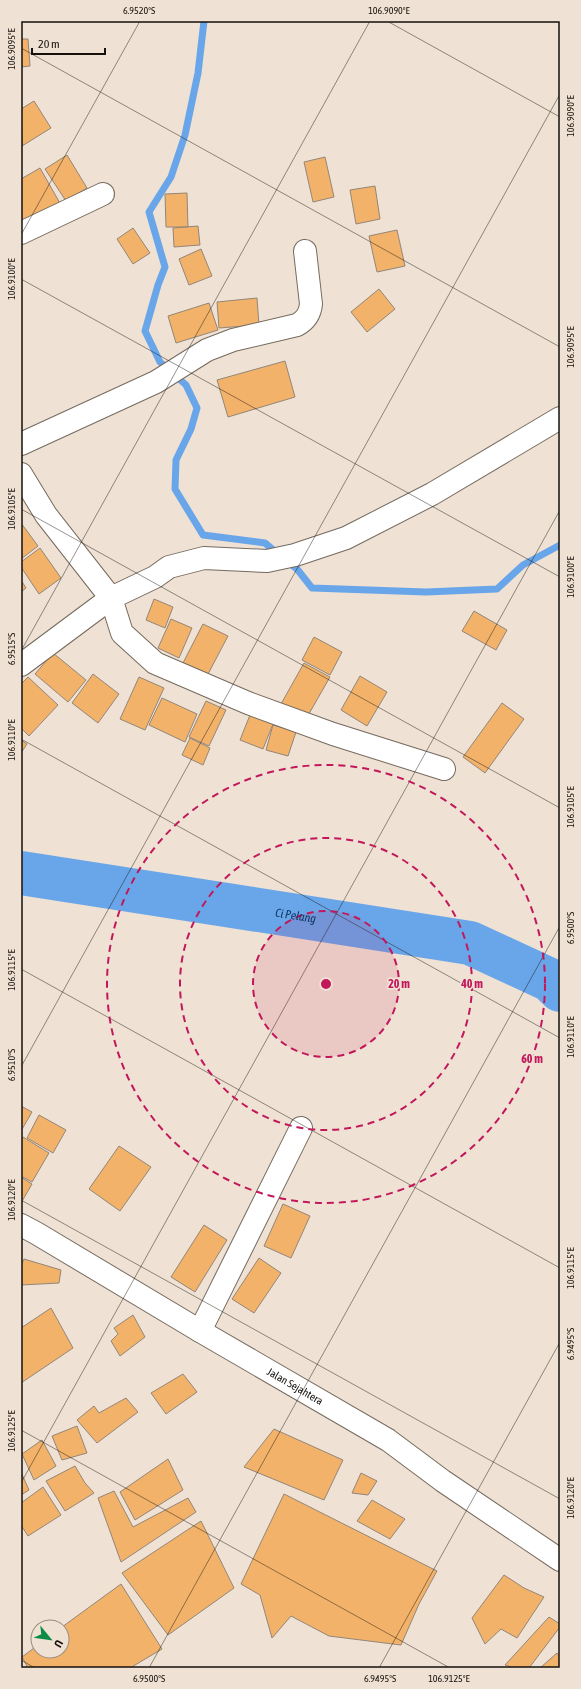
<svg xmlns="http://www.w3.org/2000/svg" width="581" height="1689" viewBox="0 0 581 1689" font-family="'Asap Condensed',sans-serif">
  <style>
    .lines { fill: none; stroke-linecap: round; stroke-linejoin: round }
    .stream { stroke: #69a6e9; stroke-width: 7 }
    .river { stroke: #69a6e9; stroke-width: 44 }
    .building { fill: #f3b269; stroke: #928679 }
    .minor-casing { stroke: #756a5e; stroke-width: 24 }
    .minor { stroke: #fff; stroke-width: 22 }
    .ticks { fill: none; stroke: #16110c; stroke-width: 1; stroke-opacity: 0.45 }
    .ring { fill: none; stroke: #c2185b; stroke-width: 2; stroke-dasharray: 7 5 }
    .labels { text-anchor: middle; stroke-width: 3.5; stroke-linejoin: round; paint-order: stroke }
    .street-label { font-size: 11px; fill: #16110c; stroke: #efe1d3 }
    .water-label { font-size: 12px; font-style: italic; fill: #0d3863; stroke: #efe1d3 }
    .centre { fill: #c2185b; stroke: #efe1d3; stroke-width: 2 }
    .ring-label { font-size: 12px; text-anchor: middle; font-weight: bold; fill: #c2185b; stroke: #efe1d3; stroke-width: 3.5; stroke-linejoin: round; paint-order: stroke }
    .neatline { fill: none; stroke: #16110c; stroke-width: 1.5 }
    .ticks-label { font-size: 10px; text-anchor: middle; fill: #16110c }
  </style>
  <rect width="100%" height="100%" fill="#efe1d3"/>
  <g class="lines">
    <path class="stream" d="M204 21 198 73 185 135 171 177 149 212 165 267 158 285 145 331 160 362 186 385 197 408 191 429 176 460 175 489 203 535 265 543 278 554
      M286 561 297 569 312 588 426 592 497 589 523 565 560 545"/>
    <path class="river" id="s1" d="M21 873 470 943 550 980 560 990"/>
  </g>
  <path class="building" d="M21 39H28L30 66 21 67Z
    M34 101 51 128 22 146 21 109Z
    M67 155 87 188 66 201 45 169Z
    M325 157 334 197 313 202 304 162Z
    M40 168 61 205 24 226 21 221V179Z
    M375 186 380 219 356 224 350 190Z
    M187 193 188 227H166L165 194Z
    M198 226 200 245 174 247 173 228Z
    M133 228 150 253 133 264 117 239Z
    M397 230 405 266 377 272 369 236Z
    M201 249 212 276 189 285 179 259Z
    M379 289 395 309 367 332 351 312Z
    M257 298 259 325 219 328 217 302Z
    M209 303 218 330 176 343 168 316Z
    M285 361 295 397 228 417 217 380Z
    M21 523 38 546 21 559Z
    M40 548 61 578 39 594 21 567V562Z
    M21 580 26 588 21 592Z
    M154 599 173 607 165 628 146 620Z
    M474 611 507 630 496 650 462 631Z
    M171 619 192 628 179 658 158 648Z
    M203 624 228 636 207 676 183 663Z
    M314 637 342 652 330 675 302 660Z
    M53 653 86 680 68 702 35 674Z
    M304 663 330 677 306 719 281 704Z
    M93 674 119 694 98 723 72 703Z
    M360 676 387 692 367 726 341 710Z
    M28 677 58 705 29 736 21 728V684Z
    M139 677 164 688 145 730 120 719Z
    M162 698 197 714 185 742 149 725Z
    M206 701 226 710 209 746 189 737Z
    M502 703 524 719 485 773 463 757Z
    M250 715 273 724 263 749 240 740Z
    M273 725 296 732 288 756 266 750Z
    M190 738 210 748 203 765 182 755Z
    M21 740 27 744 21 753Z
    M21 1106 32 1112 21 1131Z
    M39 1115 66 1130 53 1153 27 1138Z
    M23 1137 49 1153 32 1182 21 1176V1141Z
    M119 1146 151 1167 120 1211 89 1189Z
    M21 1177 32 1184 21 1203Z
    M283 1204 310 1216 291 1258 264 1246Z
    M204 1225 227 1240 195 1292 171 1277Z
    M259 1258 281 1273 254 1313 232 1299Z
    M24 1259 61 1270 59 1283 21 1285V1266Z
    M51 1308 73 1348 21 1383V1328Z
    M133 1315 145 1337 120 1356 111 1341 118 1334 114 1328Z
    M183 1374 197 1392 166 1414 151 1393Z
    M126 1398 138 1412 97 1443 77 1420 94 1406 99 1413Z
    M77 1426 87 1453 62 1460 52 1436Z
    M274 1429 343 1460 324 1500 244 1467Z
    M42 1440 56 1466 34 1480 22 1454Z
    M168 1459 183 1490 135 1520 120 1492Z
    M75 1466 85 1483 94 1493 65 1511 46 1481Z
    M21 1472 29 1490 21 1495Z
    M361 1473 377 1481 368 1495 352 1493Z
    M43 1487 61 1515 28 1536 21 1525V1503Z
    M114 1491 133 1527 188 1498 196 1512 121 1562 98 1498Z
    M284 1494 437 1571 419 1604 401 1645 329 1636 291 1616 272 1638 260 1595 241 1584Z
    M372 1500 405 1519 390 1539 357 1521Z
    M201 1521 234 1588 168 1635 122 1573Z
    M504 1575 524 1588 544 1597 517 1638 501 1629 485 1644 472 1618Z
    M121 1584 162 1649 130 1668H28L22 1657 38 1645V1651H62V1627Z
    M549 1617 560 1624V1627L529 1668H514L505 1665Z
    M557 1653 560 1657V1668H540Z"/>
  <g class="lines">
    <defs>
      <g id="minor">
        <path d="M21 233 103 194"/>
        <path d="M21 444 156 382 207 350 233 340 297 325C306 320 310 314 311 304L305 251"/>
        <path d="M21 474 46 515 111 598 21 665"/>
        <path d="M444 769 333 734 248 703 155 663 122 633 111 598 155 577 169 567 204 558 267 561 295 555 346 538 432 494 560 418"/>
        <path id="s2" d="M21 1225 36 1233 200 1331 388 1440 443 1481 560 1560"/>
        <path d="M200 1331 301 1128"/>
      </g>
    </defs>
    <use href="#minor" class="minor-casing"/>
    <use href="#minor" class="minor"/>
  </g>
  <path class="ticks" d="M387 21 560 117M21 48 560 347M21 235 140 21M21 279 560 577M21 509 560 808M21 651 370 21M21 739 560 1038M21 969 560 1268M21 1067 560 94M21 1200 560 1499M21 1430 450 1668M21 1483 560 510M21 1660 35 1668M149 1668 560 926M379 1668 560 1342"/>
  <circle cx="326" cy="984" r="73" fill="#c2185b" fill-opacity=".12"/>
  <g class="ring">
    <circle cx="326" cy="984" r="73"/>
    <circle cx="326" cy="984" r="146"/>
    <circle cx="326" cy="984" r="219"/>
  </g>
  <g class="labels">
    <g class="street-label">
      <text dy="4" stroke="none"><textPath href="#s2" startOffset="318">Jalan Sejahtera</textPath></text>
    </g>
    <g class="water-label">
      <text dy="4" stroke="none"><textPath href="#s1" startOffset="278">Ci Pelang</textPath></text>
    </g>
  </g>
  <circle cx="326" cy="984" r="6" class="centre"/>
  <g class="ring-label">
    <text x="399" y="988">20 m</text>
    <text x="472" y="988">40 m</text>
    <text x="532" y="1063">60 m</text>
  </g>
  <rect width="581" height="1689" fill="none" stroke="#efe1d3" stroke-width="44"/>
  <g transform="translate(50 1639) rotate(119)"><circle r="19" fill="#efe1d3" stroke="#988e83"/>
  <path d="M0-3L7 15L0 10L-7 15Z" fill="#0c8b47"/>
  <text y="-6" font-size="11" font-weight="bold" text-anchor="middle" fill="#16110c">U</text>
  </g>
  <path d="M32 48v6h73v-6" fill="none" stroke="#16110c" stroke-width="2"/>
  <text x="38" y="48" font-size="12" fill="#16110c" stroke="#efe1d3" stroke-width="3" paint-order="stroke">20 m</text>
  <rect x="22" y="22" width="537" height="1645" class="neatline"/>
  <g class="ticks-label">
    <text x="139" y="14">6.9520°S</text>
    <text x="389" y="14">106.9090°E</text>
    <text transform="translate(11 49) rotate(-90)" y="4">106.9095°E</text>
    <text transform="translate(570 116) rotate(-90)" y="4">106.9090°E</text>
    <text transform="translate(11 279) rotate(-90)" y="4">106.9100°E</text>
    <text transform="translate(570 347) rotate(-90)" y="4">106.9095°E</text>
    <text transform="translate(11 509) rotate(-90)" y="4">106.9105°E</text>
    <text transform="translate(570 577) rotate(-90)" y="4">106.9100°E</text>
    <text transform="translate(11 649) rotate(-90)" y="4">6.9515°S</text>
    <text transform="translate(11 740) rotate(-90)" y="4">106.9110°E</text>
    <text transform="translate(570 807) rotate(-90)" y="4">106.9105°E</text>
    <text transform="translate(570 928) rotate(-90)" y="4">6.9500°S</text>
    <text transform="translate(11 970) rotate(-90)" y="4">106.9115°E</text>
    <text transform="translate(570 1037) rotate(-90)" y="4">106.9110°E</text>
    <text transform="translate(11 1065) rotate(-90)" y="4">6.9510°S</text>
    <text transform="translate(11 1200) rotate(-90)" y="4">106.9120°E</text>
    <text transform="translate(570 1268) rotate(-90)" y="4">106.9115°E</text>
    <text transform="translate(570 1344) rotate(-90)" y="4">6.9495°S</text>
    <text transform="translate(11 1431) rotate(-90)" y="4">106.9125°E</text>
    <text transform="translate(570 1498) rotate(-90)" y="4">106.9120°E</text>
    <text x="149" y="1682">6.9500°S</text>
    <text x="380" y="1682">6.9495°S</text>
    <text x="449" y="1682">106.9125°E</text>
  </g>
</svg>
